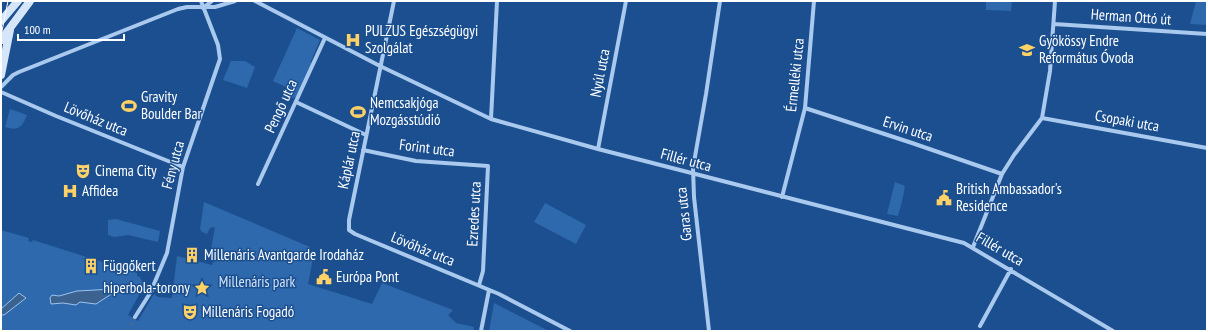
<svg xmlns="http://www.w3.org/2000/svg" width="1208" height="332" viewBox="0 0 1208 332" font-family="'PT Sans Narrow',sans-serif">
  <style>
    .green { fill: #2e69ad }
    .water { fill: #3c6290; stroke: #9cc4f0 }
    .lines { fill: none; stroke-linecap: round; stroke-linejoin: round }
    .street-tunnel { stroke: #3d69a0; stroke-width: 4; stroke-dasharray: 4 2; stroke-linecap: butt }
    .street { stroke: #a9c9ee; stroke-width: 4 }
    .secondary { stroke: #d6e6fa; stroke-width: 8 }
    .tram { stroke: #fff; stroke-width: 1 }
    .labels { text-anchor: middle; stroke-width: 3; stroke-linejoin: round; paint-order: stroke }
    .street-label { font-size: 15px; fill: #fff; stroke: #1b4f8f }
    .poi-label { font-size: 15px; fill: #fff; stroke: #1b4f8f; text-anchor: start }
    .park-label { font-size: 15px; fill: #cfe3fa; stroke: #1b4f8f }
  </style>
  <rect width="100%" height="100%" fill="#1b4f8f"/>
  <path class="green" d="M986 1H1012L1011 11 986 10Z
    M1196 1H1207V25L1190 24Z
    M297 28 320 40 311 61V67L298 96 293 98 288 95V88L273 81Z
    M231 61H245L255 67 247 88 223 80Z
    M10 109 27 115C22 128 18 131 5 127Z
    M895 182 905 186C903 197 901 206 898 216L887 214Z
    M204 202 310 247 309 251 314 253 308 284 372 304 382 283 453 310 448 315 456 323 474 327 473 331H1V230L29 238 28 241 32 242 33 240 137 273V276L140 277 144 286 128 315 138 321 154 294 158 297 172 298 177 256 212 265 217 252 211 249 215 227 210 228 207 234 202 232 200 229Z
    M545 203 586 225 576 244 534 222Z
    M116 219 160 231 158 242 128 235 114 237 108 235V220Z
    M494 303 549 331H489Z"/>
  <path class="water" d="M114 289 116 291 96 304 80 302 76 305 63 303 51 304 50 298 52 295 59 296 77 291Z
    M19 293 26 298 4 315H1V309Z"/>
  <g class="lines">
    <path class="street-tunnel" d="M127 331 135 317"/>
    <path class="street" d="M255 1 380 66 491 119 598 149 964 243 1113 331
      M394 1 349 220V230L355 234 499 294 570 331
      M203 8 212 1
      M1054 24 1207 34
      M1 87 13 75 19 72 178 9 187 7H215L235 1
      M1 92 56 116 183 167
      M296 102 366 135
      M805 108 912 143 1002 174
      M1042 118 1207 148
      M491 119 497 1
      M598 149 626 1
      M363 150 416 161 488 166 483 271 479 285
      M258 184 325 38
      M782 197 805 108 814 1
      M973 247 1002 174 1014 155 1042 118 1050 71 1055 1
      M154 284 167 253 183 167 220 59 218 45 201 1
      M135 317 152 290
      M980 326 1011 269
      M481 331 489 290
      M709 331 694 197 693 168 706 94 720 1"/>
    <path class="secondary" d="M1 21 18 1
      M1 40 30 1
      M1 75 10 30"/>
    <path class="tram" d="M1 36 8 1"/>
  </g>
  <defs>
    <symbol id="hospital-bare" viewBox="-9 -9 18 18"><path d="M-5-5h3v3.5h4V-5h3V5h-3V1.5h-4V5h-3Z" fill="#ffd166" stroke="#1b4f8f" stroke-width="2.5" paint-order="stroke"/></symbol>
    <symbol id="school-bare" viewBox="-9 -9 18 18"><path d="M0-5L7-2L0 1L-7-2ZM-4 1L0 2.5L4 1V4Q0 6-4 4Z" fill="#ffd166" stroke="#1b4f8f" stroke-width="2.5" paint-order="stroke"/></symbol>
    <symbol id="stadium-bare" viewBox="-9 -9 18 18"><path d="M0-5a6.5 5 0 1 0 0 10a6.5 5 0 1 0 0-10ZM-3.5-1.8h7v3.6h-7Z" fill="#ffd166" stroke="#1b4f8f" stroke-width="2.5" paint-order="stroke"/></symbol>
    <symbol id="theatre-bare" viewBox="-9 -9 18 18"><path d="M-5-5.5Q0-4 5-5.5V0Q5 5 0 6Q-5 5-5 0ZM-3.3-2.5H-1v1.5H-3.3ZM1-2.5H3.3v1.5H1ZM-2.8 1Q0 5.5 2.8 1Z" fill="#ffd166" stroke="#1b4f8f" stroke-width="2.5" paint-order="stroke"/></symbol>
    <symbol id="civic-bare" viewBox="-9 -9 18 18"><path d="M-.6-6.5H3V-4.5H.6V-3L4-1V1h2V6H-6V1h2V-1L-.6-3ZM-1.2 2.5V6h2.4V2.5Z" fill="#ffd166" stroke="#1b4f8f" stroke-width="2.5" paint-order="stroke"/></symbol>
    <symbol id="building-bare" viewBox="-9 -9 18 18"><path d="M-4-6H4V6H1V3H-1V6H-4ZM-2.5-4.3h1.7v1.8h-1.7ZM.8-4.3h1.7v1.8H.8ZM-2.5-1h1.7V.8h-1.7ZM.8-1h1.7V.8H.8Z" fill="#ffd166" stroke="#1b4f8f" stroke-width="2.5" paint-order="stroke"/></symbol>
    <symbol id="sight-bare" viewBox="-9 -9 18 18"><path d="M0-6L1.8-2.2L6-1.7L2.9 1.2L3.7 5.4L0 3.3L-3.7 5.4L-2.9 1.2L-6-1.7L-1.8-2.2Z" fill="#ffd166" stroke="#1b4f8f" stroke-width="2.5" paint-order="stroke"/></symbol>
  </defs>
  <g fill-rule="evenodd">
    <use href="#hospital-bare" x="342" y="29" width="22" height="22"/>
    <use href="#school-bare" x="1016" y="39" width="22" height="22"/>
    <use href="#stadium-bare" x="118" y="95" width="22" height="22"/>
    <use href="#stadium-bare" x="347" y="101" width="22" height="22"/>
    <use href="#theatre-bare" x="72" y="160" width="22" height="22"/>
    <use href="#hospital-bare" x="59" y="180" width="22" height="22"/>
    <use href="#civic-bare" x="933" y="187" width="22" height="22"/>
    <use href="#building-bare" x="181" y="244" width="22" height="22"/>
    <use href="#building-bare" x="80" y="255" width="22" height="22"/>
    <use href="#civic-bare" x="313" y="266" width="22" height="22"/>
    <use href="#sight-bare" x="191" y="277" width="22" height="22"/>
    <use href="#theatre-bare" x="179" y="301" width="22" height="22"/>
  </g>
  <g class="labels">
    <g class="street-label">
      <text transform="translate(1131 17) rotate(4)" y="5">Herman Ottó út</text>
      <text transform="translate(600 73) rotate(-79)" y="5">Nyúl utca</text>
      <text transform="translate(795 75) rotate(-84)" y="5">Érmelléki utca</text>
      <text transform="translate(281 106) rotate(-65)" y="5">Pengő utca</text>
      <text transform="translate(96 119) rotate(22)" y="5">Lövőház utca</text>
      <text transform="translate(1127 121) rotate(10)" y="5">Csopaki utca</text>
      <text transform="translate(908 129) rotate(18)" y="5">Ervin utca</text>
      <text transform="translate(427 148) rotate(7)" y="5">Forint utca</text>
      <text transform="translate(349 160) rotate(-78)" y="5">Káplár utca</text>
      <text transform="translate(686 160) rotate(15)" y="5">Fillér utca</text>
      <text transform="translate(173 165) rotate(-75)" y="5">Fény utca</text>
      <text transform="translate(474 214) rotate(-87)" y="5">Ezredes utca</text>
      <text transform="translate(684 214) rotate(-96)" y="5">Garas utca</text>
      <text transform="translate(423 249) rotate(22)" y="5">Lövőház utca</text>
      <text transform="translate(1000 249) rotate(30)" y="5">Fillér utca</text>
    </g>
    <g class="poi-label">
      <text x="365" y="36">PULZUS Egészségügyi<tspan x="365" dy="17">Szolgálat</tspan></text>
      <text x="1039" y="46">Gyökössy Endre<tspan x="1039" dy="17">Református Óvoda</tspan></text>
      <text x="141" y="102">Gravity<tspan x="141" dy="17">Boulder Bar</tspan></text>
      <text x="370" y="108">Nemcsakjóga<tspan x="370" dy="17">Mozgásstúdió</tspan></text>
      <text x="95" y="176">Cinema City</text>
      <text x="956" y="194">British Ambassador's<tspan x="956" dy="17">Residence</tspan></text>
      <text x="82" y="196">Affidea</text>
      <text x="204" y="260">Millenáris Avantgarde Irodaház</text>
      <text x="103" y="271">Függőkert</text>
      <text x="336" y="282">Európa Pont</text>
      <text x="190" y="293" text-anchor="end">hiperbola-torony</text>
      <text x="202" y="317">Millenáris Fogadó</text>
    </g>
    <g class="park-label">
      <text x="257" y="287">Millenáris park</text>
    </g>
  </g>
  <rect width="1208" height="332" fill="none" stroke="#ffffff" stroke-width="4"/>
  <path d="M18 34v6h106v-6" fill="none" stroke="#ffffff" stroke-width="2"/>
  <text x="24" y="34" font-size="12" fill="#ffffff" stroke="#1b4f8f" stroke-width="3" paint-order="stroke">100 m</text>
</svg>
